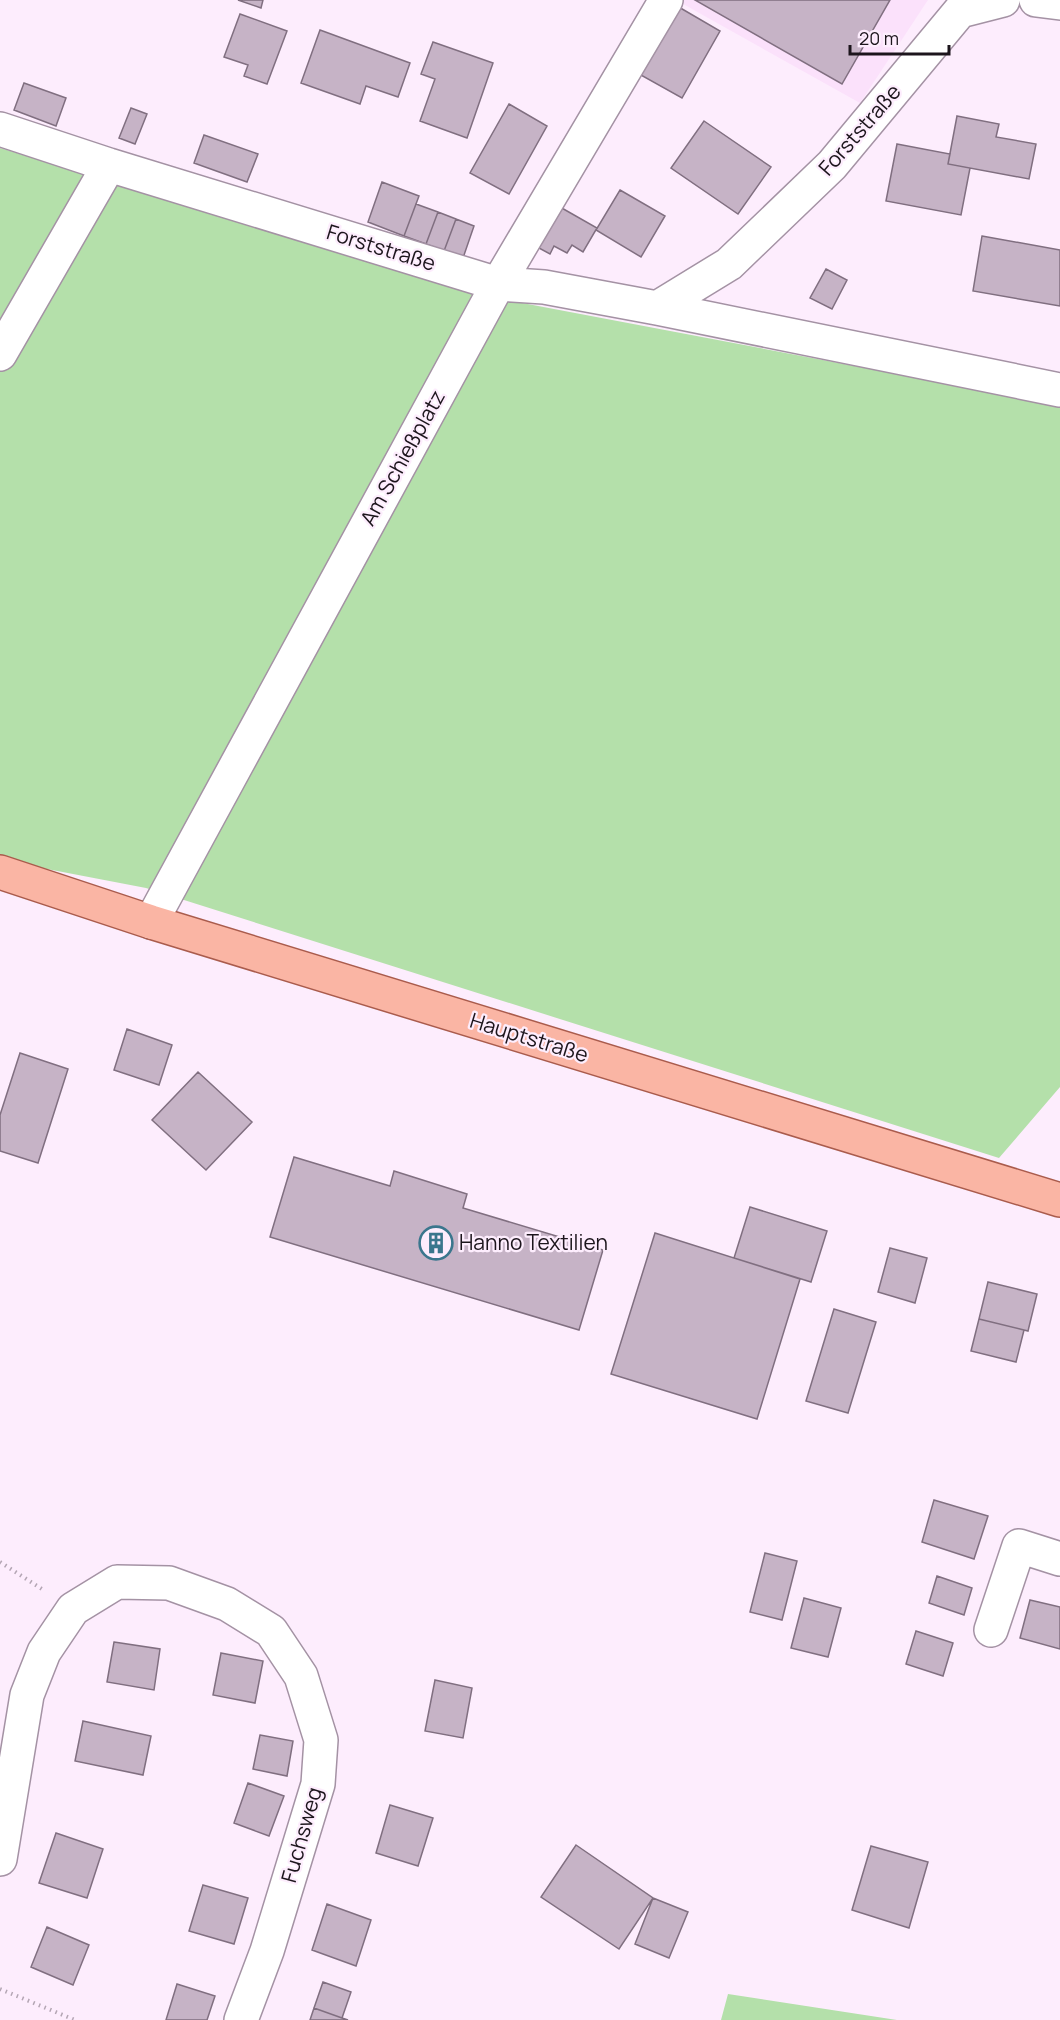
<svg xmlns="http://www.w3.org/2000/svg" width="1060" height="2020" viewBox="0 0 1060 2020" font-family="Manrope,sans-serif">
  <style>
    .built { fill: #fbe1fb }
    .green { fill: #b4e0aa }
    .building { fill: #c6b3c6; stroke: #806f80; stroke-width: 1.5 }
    .lines { fill: none; stroke-linecap: round; stroke-linejoin: round }
    .minor-casing { stroke: #a492a4; stroke-width: 36 }
    .major-casing { stroke: #aa5c4d; stroke-width: 36 }
    .path { stroke: #b4a6b4; stroke-width: 4; stroke-dasharray: 1.5 4.5; stroke-linecap: butt }
    .minor { stroke: #fff; stroke-width: 33 }
    .major { stroke: #fab5a4; stroke-width: 33 }
    .labels { text-anchor: middle; stroke-width: 4.5; stroke-linejoin: round; paint-order: stroke }
    .street-label { font-size: 21px; fill: #1c151c; stroke: #fdedfd }
    .poi-label { font-size: 21px; fill: #1c151c; stroke: #fdedfd; text-anchor: start }
  </style>
  <rect width="100%" height="100%" fill="#fdedfd"/>
  <path class="built" d="M676 0H928L860 103Z"/>
  <path class="green" d="M0 148 517 302 1060 405V1087L999 1158 146 888 0 860Z
    M728 1994 897 2020H721Z"/>
  <path class="building" d="M238 0H263L261 8Z
    M695 0H890L842 84Z
    M677 6 720 31 682 98 639 74Z
    M240 14 287 31 267 84 244 76 248 65 224 57Z
    M320 30 410 63 398 97 366 86 360 104 301 83Z
    M433 42 493 63 467 138 420 121 435 79 421 74Z
    M24 83 66 98 56 126 14 110Z
    M509 104 547 126 509 194 470 173Z
    M131 108 147 114 135 144 119 138Z
    M957 116 999 124 996 137 1036 144 1029 179 948 164Z
    M704 121 771 167 738 214 671 168Z
    M204 135 258 154 247 182 194 163Z
    M897 144 950 154 948 164 970 168 961 215 886 201Z
    M382 182 419 196 404 236 368 222Z
    M620 190 665 216 641 257 596 230Z
    M416 204 438 212 426 244 404 236Z
    M560 207 597 228 583 252 572 245 567 253 554 246 550 254 537 247Z
    M438 212 456 219 444 251 426 244Z
    M456 219 474 226 463 258 444 251Z
    M982 236 1060 250V306L973 291Z
    M826 269 847 280 832 309 810 298Z
    M127 1029 172 1045 159 1085 114 1070Z
    M20 1053 68 1069 38 1163 0 1151V1115Z
    M198 1072 252 1122 206 1170 152 1120Z
    M294 1157 390 1186 394 1171 467 1194 463 1208 603 1250 579 1330 270 1237Z
    M750 1207 827 1231 811 1282 734 1258Z
    M655 1233 800 1279 757 1419 611 1374Z
    M890 1248 927 1258 915 1303 878 1292Z
    M988 1282 1037 1294 1028 1331 979 1319Z
    M834 1309 876 1322 848 1413 806 1401Z
    M979 1319 1024 1330 1016 1362 971 1351Z
    M934 1500 988 1516 974 1559 922 1542Z
    M765 1553 797 1561 782 1620 750 1612Z
    M937 1576 972 1588 964 1615 929 1603Z
    M804 1598 841 1608 828 1657 791 1648Z
    M1030 1600 1060 1607V1649L1020 1638Z
    M916 1631 953 1643 943 1676 906 1664Z
    M114 1642 160 1649 154 1690 107 1682Z
    M221 1653 263 1661 255 1703 213 1695Z
    M435 1680 472 1688 463 1738 425 1731Z
    M83 1721 151 1736 143 1775 75 1761Z
    M260 1735 293 1741 287 1776 253 1769Z
    M248 1783 284 1796 269 1836 234 1823Z
    M390 1805 433 1818 418 1866 376 1853Z
    M56 1833 103 1849 87 1898 39 1883Z
    M576 1845 653 1898 619 1949 541 1897Z
    M871 1846 928 1862 909 1928 852 1910Z
    M203 1885 248 1898 234 1944 189 1931Z
    M653 1898 688 1912 669 1958 635 1944Z
    M327 1904 371 1920 356 1966 312 1950Z
    M47 1927 89 1945 73 1985 31 1967Z
    M323 1982 351 1992 342 2018 314 2008Z
    M177 1984 215 1996 207 2020H166Z
    M314 2008 342 2018 348 2020H310Z"/>
  <g class="lines">
    <defs>
      <path id="minor" d="M1036 0 1060 3
        M0 129 109 165 498 284 544 287 657 308 1060 390
        M657 308 729 264 832 165 960 11 1003 0
        M0 354 109 165
        M151 922 498 284 666 0
        M991 1630 1019 1546 1060 1559
        M0 1859 27 1695 44 1652 73 1609 117 1582 169 1583 227 1604 271 1631 301 1676 321 1740 318 1784 267 1951 241 2020"/>
      <path id="major" d="M0 872 151 922 1060 1200"/>
    </defs>
    <use href="#minor" class="minor-casing"/>
    <use href="#major" class="major-casing"/>
    <path class="path" d="M0 1562 45 1591
      M0 1989 75 2020"/>
    <use href="#minor" class="minor"/>
    <use href="#major" class="major"/>
  </g>
  <defs>
    <symbol id="building-ring" viewBox="-11 -11 22 22"><circle r="9.5" fill="#fdedfd" stroke="#3a768d" stroke-width="1.5"/><path d="M-4-6H4V6H1V3H-1V6H-4ZM-2.5-4.3h1.7v1.8h-1.7ZM.8-4.3h1.7v1.8H.8ZM-2.5-1h1.7V.8h-1.7ZM.8-1h1.7V.8H.8Z" fill="#3a768d"/></symbol>
  </defs>
  <g fill-rule="evenodd">
    <use href="#building-ring" x="417" y="1224" width="38" height="38"/>
  </g>
  <g class="labels">
    <g class="street-label">
      <text transform="translate(860 130) rotate(-49)" y="7">Forststraße</text>
      <text transform="translate(381 248) rotate(17)" y="7">Forststraße</text>
      <text transform="translate(403 458) rotate(-61)" y="7">Am Schießplatz</text>
      <text transform="translate(529 1038) rotate(17)" y="7">Hauptstraße</text>
      <text transform="translate(302 1835) rotate(-74)" y="7">Fuchsweg</text>
    </g>
    <g class="poi-label">
      <text x="459" y="1250">Hanno Textilien</text>
    </g>
  </g>
  <path d="M850 45v9h99v-9" fill="none" stroke="#1c151c" stroke-width="3"/>
  <text x="859" y="45" font-size="18" fill="#1c151c" stroke="#fdedfd" stroke-width="4.5" paint-order="stroke">20 m</text>
</svg>
